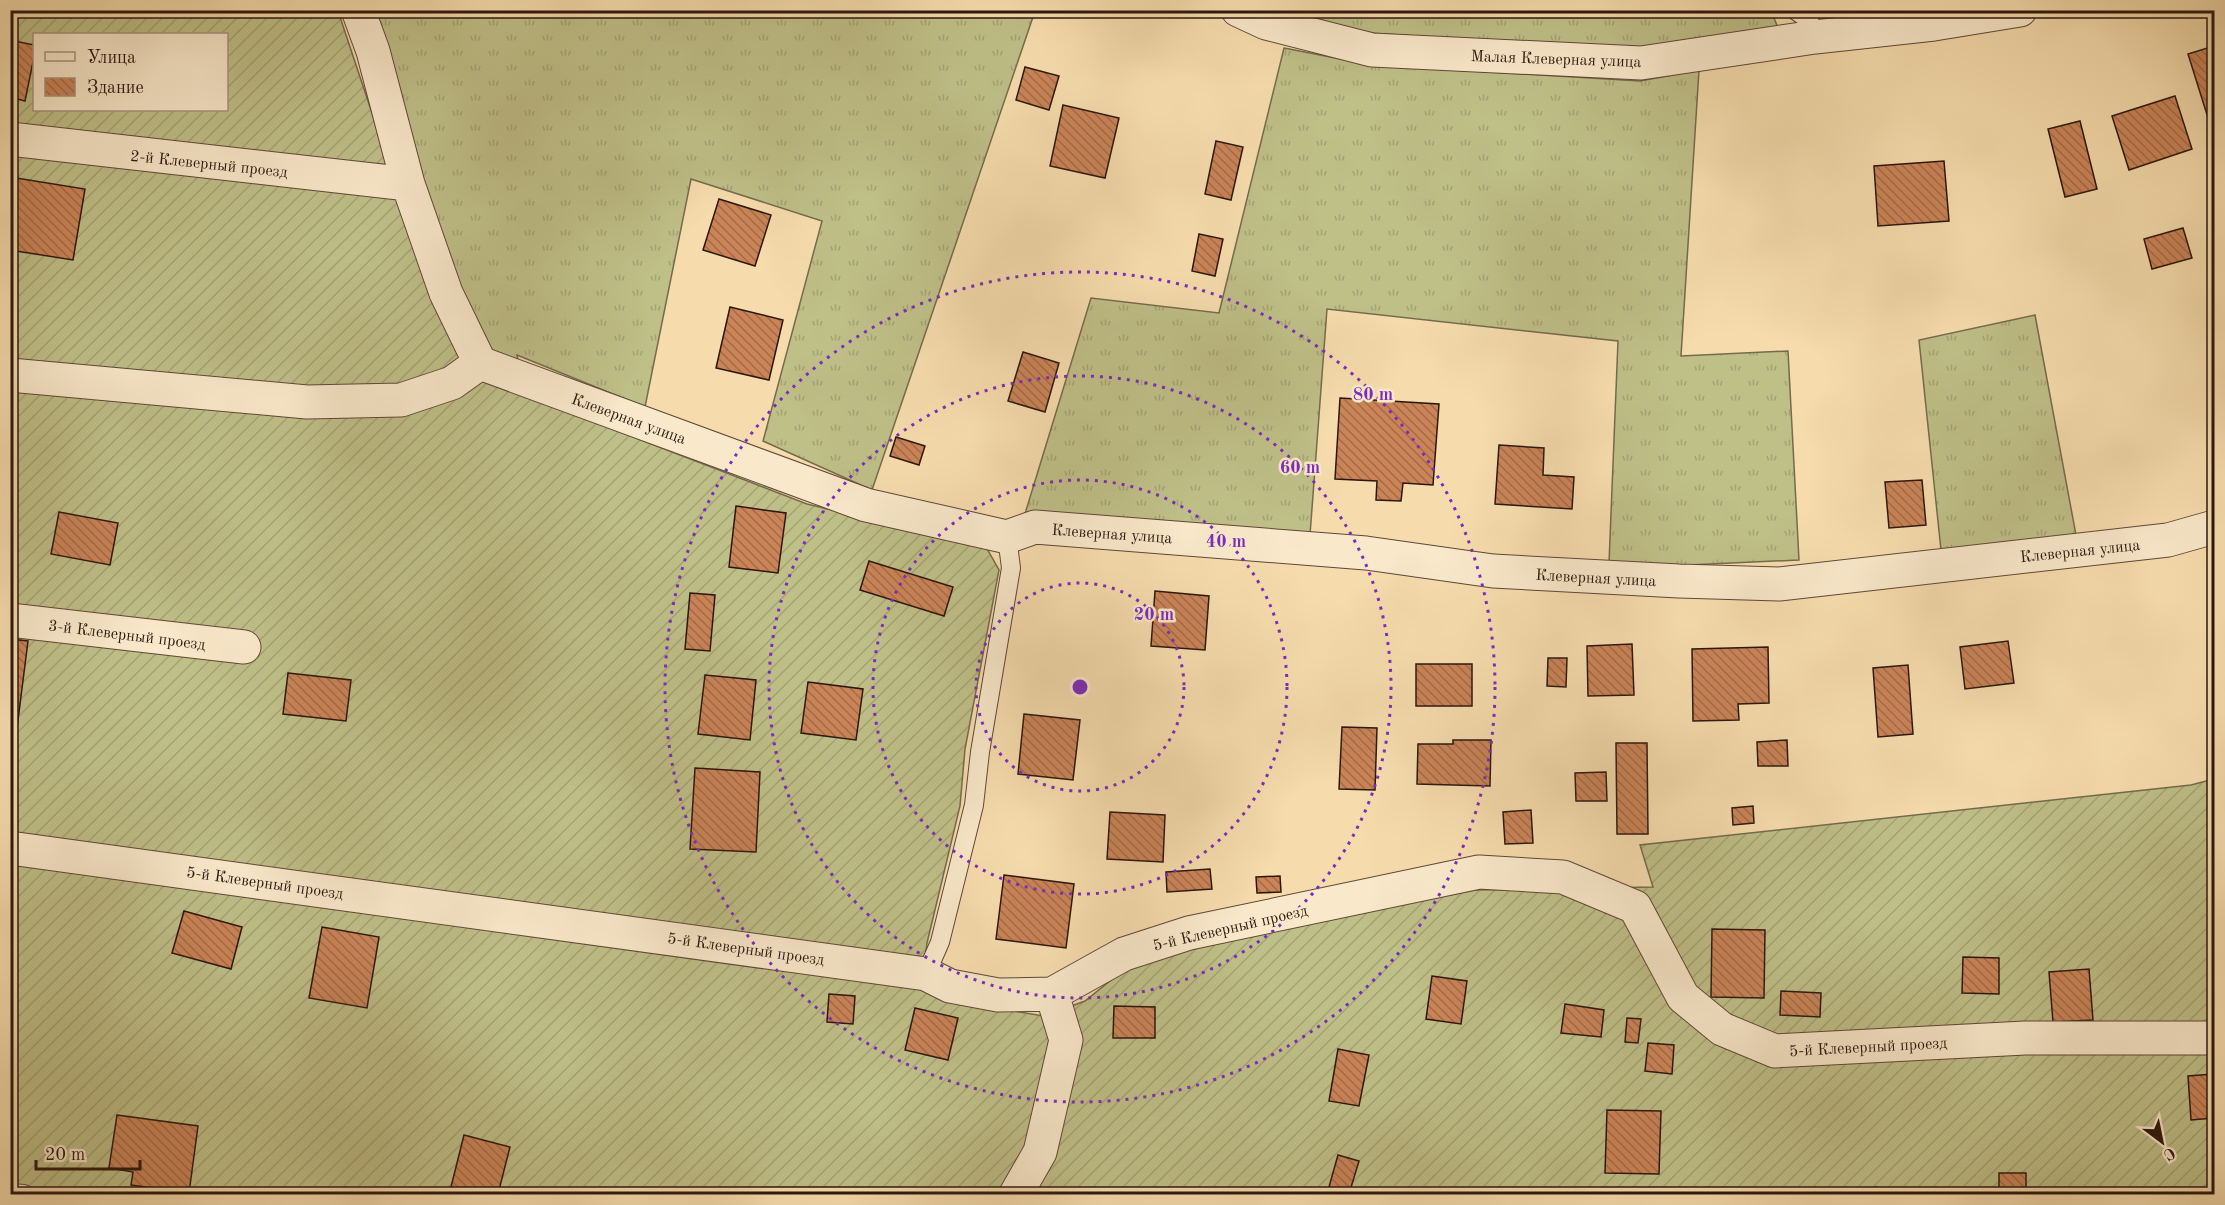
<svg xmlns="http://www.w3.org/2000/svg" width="2225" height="1205" viewBox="0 0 2225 1205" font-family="'Old Standard TT',serif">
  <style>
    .grass { fill: url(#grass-tufts); stroke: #756b4b; stroke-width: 1.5 }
    .garden { fill: url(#garden-furrows); stroke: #756b4b; stroke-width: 1.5; fill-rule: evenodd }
    .building { fill: url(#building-back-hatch); stroke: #2b170e; stroke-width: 1.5 }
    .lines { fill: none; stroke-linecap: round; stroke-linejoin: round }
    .service-casing { stroke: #5e4836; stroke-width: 20 }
    .minor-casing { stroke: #5e4836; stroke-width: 35 }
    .service { stroke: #f9e8ca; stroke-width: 18 }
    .minor { stroke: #f9e8ca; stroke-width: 33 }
    .ring { fill: none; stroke: #7b2cbf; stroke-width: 3; stroke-dasharray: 3 6 }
    .labels { text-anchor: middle; stroke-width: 5; stroke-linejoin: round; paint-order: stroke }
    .street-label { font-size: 16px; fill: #2b170e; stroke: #f9e8ca }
    .centre { fill: #7b2cbf; stroke: #f9e8ca; stroke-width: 3 }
    .ring-label { font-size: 18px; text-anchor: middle; font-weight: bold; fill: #7b2cbf; stroke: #f9e8ca; stroke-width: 5; stroke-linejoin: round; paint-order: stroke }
  </style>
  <defs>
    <pattern id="grass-tufts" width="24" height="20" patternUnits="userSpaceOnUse" patternTransform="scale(1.5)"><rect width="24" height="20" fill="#bfbf88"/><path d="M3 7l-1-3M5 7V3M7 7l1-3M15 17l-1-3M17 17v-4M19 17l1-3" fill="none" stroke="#a4a374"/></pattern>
    <pattern id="garden-furrows" width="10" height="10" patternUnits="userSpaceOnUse" patternTransform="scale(1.5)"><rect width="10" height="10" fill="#bfbf88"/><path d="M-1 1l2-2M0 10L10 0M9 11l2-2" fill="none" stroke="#a4a374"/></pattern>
    <pattern id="building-back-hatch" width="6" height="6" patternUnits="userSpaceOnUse" patternTransform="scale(1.5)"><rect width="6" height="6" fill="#ca8458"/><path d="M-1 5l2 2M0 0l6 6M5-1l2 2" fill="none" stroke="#a46b47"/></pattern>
  </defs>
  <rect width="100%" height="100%" fill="#f6dcad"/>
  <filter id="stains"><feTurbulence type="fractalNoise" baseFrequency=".00333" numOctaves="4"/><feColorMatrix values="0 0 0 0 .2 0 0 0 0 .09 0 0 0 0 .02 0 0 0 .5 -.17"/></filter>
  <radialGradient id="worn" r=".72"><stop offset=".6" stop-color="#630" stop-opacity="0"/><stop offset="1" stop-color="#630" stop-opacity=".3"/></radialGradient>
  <path class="grass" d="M1754 10 1774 18 1778 28 1637 51 1370 33 1282 11Z
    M369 11H1035L872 490 763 441 822 221 691 179 645 407 517 355 531 427 239 192 424 185Z
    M1284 48 1372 65 1640 81 1699 70 1681 356 1788 351 1799 560 1688 565 1609 563 1618 341 1327 309 1310 535 1024 517 1091 298 1219 313Z
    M2035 315 2076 535 1941 550 1919 340Z"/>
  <path class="garden" d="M10 11H338L392 173 470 374 807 504 986 547 999 570 965 749 960 806 927 943 921 990 946 1000 1044 1016 1085 1001 1126 968 1238 936 1475 890 1653 887 1640 845 2191 785 2214 779V1194H11ZM34 34H226V110H34Z"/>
  <path class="building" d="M10 40 34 45V57L25 101 10 97Z
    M2214 46V137L2188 54Z
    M1025 67 1059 76 1049 110 1016 100Z
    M2175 96 2192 149 2129 170 2112 116Z
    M1063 105 1119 118 1105 178 1050 166Z
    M2080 121 2097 189 2065 197 2048 129Z
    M1216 141 1243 147 1231 200 1205 194Z
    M1944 161 1949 221 1878 226 1874 166Z
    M10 177 85 189 73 260 10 250Z
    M719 199 771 215 755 266 703 250Z
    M2183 228 2192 258 2152 269 2144 239Z
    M1199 234 1223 239 1215 276 1192 271Z
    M730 307 783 320 769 380 716 368Z
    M1023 352 1059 363 1045 412 1008 401Z
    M1340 398 1439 404 1433 485 1403 483 1401 501 1376 500 1377 481 1335 479Z
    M896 437 925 446 919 465 890 456Z
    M1499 445 1544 448 1543 475 1574 477 1572 509 1495 504Z
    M1922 480 1926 525 1889 528 1885 482Z
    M736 506 786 513 778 573 729 567Z
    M59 512 118 523 110 565 51 554Z
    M869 561 953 587 944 616 860 590Z
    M1155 591 1209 596 1205 650 1151 646Z
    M690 593 715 595 710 651 685 649Z
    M10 639 28 641 16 736 10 735Z
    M2008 641 2014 683 1965 689 1960 647Z
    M1632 644 1634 695 1588 696 1587 646Z
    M1768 647 1769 703 1738 704 1739 720 1693 721 1692 649Z
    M1548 658H1567L1566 687 1547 686Z
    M1416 664H1472V706H1416Z
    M1908 665 1913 734 1878 737 1873 668Z
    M288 673 351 680 346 721 283 714Z
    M705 675 756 680 750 740 698 734Z
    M808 682 863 689 856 740 801 733Z
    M1024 714 1080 720 1073 780 1018 774Z
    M1342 727 1377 728 1375 790 1339 789Z
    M1453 740H1491L1490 786 1417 784 1418 744H1453Z
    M1787 740 1788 766H1758L1757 742Z
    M1616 743H1647L1648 834H1617Z
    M695 768 760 772 756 852 690 849Z
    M1606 772 1607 801H1576L1575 773Z
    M1753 806 1754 823 1733 825 1732 808Z
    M1531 810 1533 843 1505 844 1503 812Z
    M1110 812 1165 815 1163 862 1107 859Z
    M1210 869 1212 889 1167 892 1166 872Z
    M1004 875 1074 884 1066 948 996 939Z
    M1280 876 1281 892 1257 893 1256 877Z
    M184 911 242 927 231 969 172 953Z
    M322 927 379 937 367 1008 309 998Z
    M1712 929 1765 930 1764 998 1711 997Z
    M1963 957 1999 958V994L1962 993Z
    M2089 969 2093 1020 2053 1022 2049 972Z
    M1432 976 1467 981 1461 1024 1426 1019Z
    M1781 991 1821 993 1820 1017 1780 1015Z
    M829 994 855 996 853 1024 827 1022Z
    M1565 1004 1604 1010 1601 1037 1561 1033Z
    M1114 1006 1155 1007V1038H1113Z
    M915 1008 958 1018 948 1060 905 1050Z
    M1627 1018 1641 1019 1638 1043 1625 1042Z
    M1648 1043 1674 1045 1672 1074 1645 1071Z
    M1338 1049 1369 1055 1359 1106 1329 1101Z
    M2214 1074V1118L2191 1120 2188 1076Z
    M1607 1110 1661 1111 1659 1174 1605 1173Z
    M117 1115 198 1126 189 1193 131 1185 133 1172 109 1168Z
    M464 1135 510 1147 498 1194H480L451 1187Z
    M1338 1155 1359 1161 1349 1194H1327Z
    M1999 1173H2026V1194H1999Z
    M1876 1187 1880 1194H1861Z
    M1899 1188 1951 1189V1194H1899Z"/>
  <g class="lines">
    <defs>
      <path id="service" d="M1795 10 1809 20 1815 37
        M926 974 940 942 974 805 980 752 1011 568 1007 537
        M10 1193 24 1194"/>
      <path id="minor" d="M358 10 373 51 408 184 446 293 480 363 866 505 1007 537 1035 527 1366 553 1493 571 1679 581 1779 584 2168 540 2214 527
        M1238 10 1266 23 1372 50 1641 63 1815 37 1934 24 2020 10
        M10 139 408 184
        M10 375 307 402 401 400 452 383 480 363
        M10 620 244 647
        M10 848 926 974 950 986 998 995 1052 994 1124 954 1189 933 1479 872 1563 877 1635 907 1683 997 1722 1029 1775 1051 2025 1038H2214
        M1016 1194 1040 1152 1066 1040 1052 994"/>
    </defs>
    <use href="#service" class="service-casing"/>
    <use href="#minor" class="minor-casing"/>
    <use href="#service" class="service"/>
    <use href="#minor" class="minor"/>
  </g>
  <g class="ring">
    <circle cx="1080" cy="687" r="104"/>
    <circle cx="1080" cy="687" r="207"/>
    <circle cx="1080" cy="687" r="311"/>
    <circle cx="1080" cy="687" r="415"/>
  </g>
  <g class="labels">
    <g class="street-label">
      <text transform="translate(1556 58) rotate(2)" y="6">Малая Клеверная улица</text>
      <text transform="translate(209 163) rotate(6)" y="6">2-й Клеверный проезд</text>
      <text transform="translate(629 418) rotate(20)" y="6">Клеверная улица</text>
      <text transform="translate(1112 533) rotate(4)" y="6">Клеверная улица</text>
      <text transform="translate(2080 550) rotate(-6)" y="6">Клеверная улица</text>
      <text transform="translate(1596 577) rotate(3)" y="6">Клеверная улица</text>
      <text transform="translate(127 634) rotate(7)" y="6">3-й Клеверный проезд</text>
      <text transform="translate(265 882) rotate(8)" y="6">5-й Клеверный проезд</text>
      <text transform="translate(1230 927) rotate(-13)" y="6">5-й Клеверный проезд</text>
      <text transform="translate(746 948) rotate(8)" y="6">5-й Клеверный проезд</text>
      <text transform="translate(1868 1046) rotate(-3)" y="6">5-й Клеверный проезд</text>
    </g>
  </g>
  <circle cx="1080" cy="687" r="9" class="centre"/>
  <g class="ring-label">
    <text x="1373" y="400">80 m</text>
    <text x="1300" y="473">60 m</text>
    <text x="1226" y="547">40 m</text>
    <text x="1154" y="620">20 m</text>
  </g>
  <rect width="2225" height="1205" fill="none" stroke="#f6dcad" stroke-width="36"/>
  <rect x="12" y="12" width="2201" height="1181" fill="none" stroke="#2b170e" stroke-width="3"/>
  <rect x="18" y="18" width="2189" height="1169" fill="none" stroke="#2b170e" stroke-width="1.5"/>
  <rect x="33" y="33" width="195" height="78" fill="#f9e8ca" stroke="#a7947f" stroke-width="1.5"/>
  <rect x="45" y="52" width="30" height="9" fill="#f9e8ca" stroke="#a7947f" stroke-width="1.5"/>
  <text x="87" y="63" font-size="18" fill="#2b170e">Улица</text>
  <rect x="45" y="78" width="30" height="18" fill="url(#building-back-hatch)" stroke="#a7947f" stroke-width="1.5"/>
  <text x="87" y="93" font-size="18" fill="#2b170e">Здание</text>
  <g transform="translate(2162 1142) rotate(148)" stroke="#f9e8ca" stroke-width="4.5" paint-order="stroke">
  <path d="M0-4.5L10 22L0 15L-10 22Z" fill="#2b170e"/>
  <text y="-9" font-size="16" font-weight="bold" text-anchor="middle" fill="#2b170e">С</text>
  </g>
  <path d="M36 1160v9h104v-9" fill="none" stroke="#2b170e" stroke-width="3"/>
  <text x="45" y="1160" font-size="18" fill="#2b170e" stroke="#f9e8ca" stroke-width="4.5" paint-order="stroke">20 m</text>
  <rect width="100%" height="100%" filter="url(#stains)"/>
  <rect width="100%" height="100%" fill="url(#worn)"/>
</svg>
